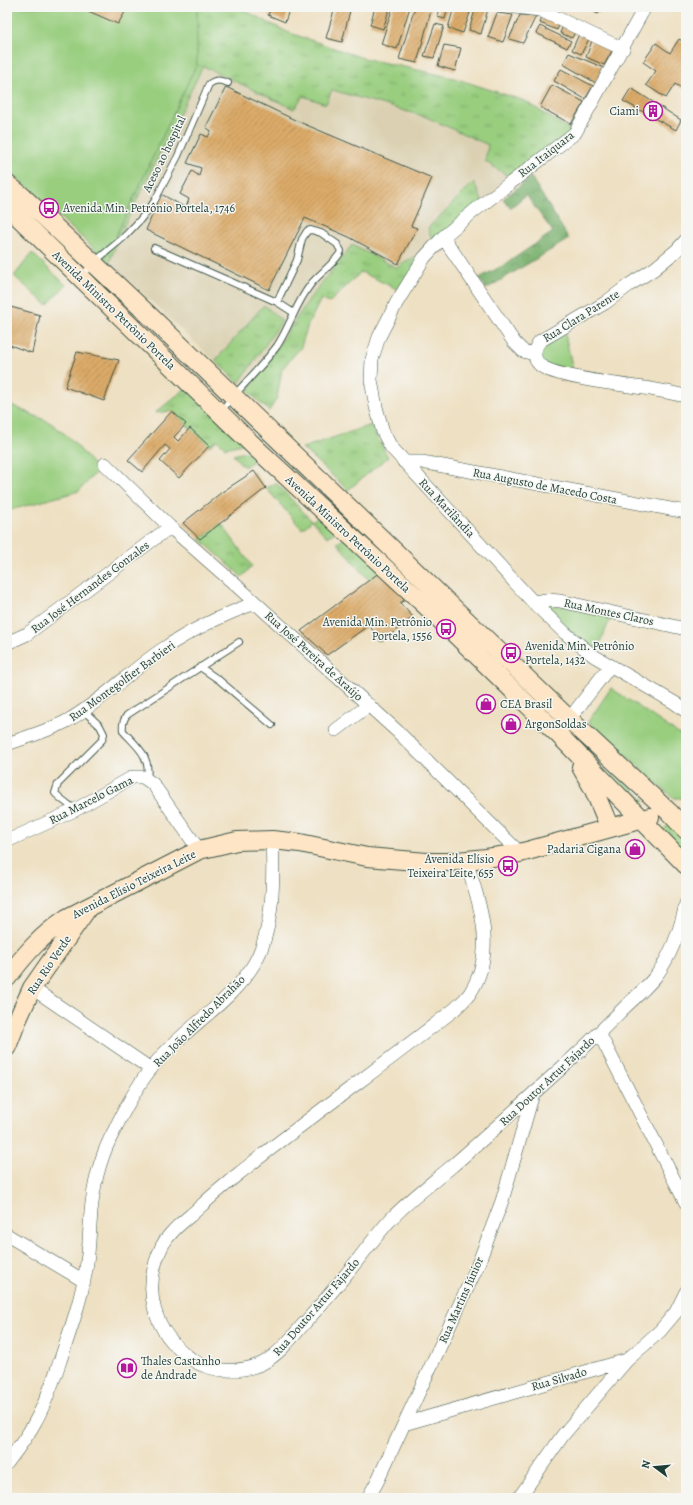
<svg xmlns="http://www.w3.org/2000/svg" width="693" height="1505" viewBox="0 0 693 1505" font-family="Alegreya,serif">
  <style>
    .built { fill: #dbd1b2 }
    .grass { fill: url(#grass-tufts); stroke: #5c865a }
    .forest { fill: url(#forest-crowns); stroke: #4c7751 }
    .green { fill: #99ce7f; stroke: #5c865a }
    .building { fill: url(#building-hatch) }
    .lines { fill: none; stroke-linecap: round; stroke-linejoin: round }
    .lane-casing { stroke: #3e5549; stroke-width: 8 }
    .street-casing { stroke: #3e5549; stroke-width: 14 }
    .secondary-casing { stroke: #3e5549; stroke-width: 20 }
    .lane { stroke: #fff; stroke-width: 6 }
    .street { stroke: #fff; stroke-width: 13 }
    .secondary { stroke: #fde5c5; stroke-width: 18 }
    .labels { text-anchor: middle; stroke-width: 3; stroke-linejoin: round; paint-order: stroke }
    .poi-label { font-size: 12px; fill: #1f3d34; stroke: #f6f6f2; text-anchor: start }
    .street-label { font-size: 12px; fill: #1f3d34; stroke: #f6f6f2 }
  </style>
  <defs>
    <pattern id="grass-tufts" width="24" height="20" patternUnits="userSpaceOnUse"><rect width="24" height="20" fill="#99ce7f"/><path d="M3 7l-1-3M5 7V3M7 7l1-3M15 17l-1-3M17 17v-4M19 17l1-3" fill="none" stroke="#7ca869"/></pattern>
    <pattern id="forest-crowns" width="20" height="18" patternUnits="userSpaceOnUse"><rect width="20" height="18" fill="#7ab16e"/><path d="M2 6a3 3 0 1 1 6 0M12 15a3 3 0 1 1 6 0" fill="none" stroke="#63915b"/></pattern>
    <pattern id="building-hatch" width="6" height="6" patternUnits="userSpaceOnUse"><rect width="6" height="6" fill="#dcab69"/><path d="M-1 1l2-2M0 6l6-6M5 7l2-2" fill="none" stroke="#b28c57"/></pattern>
  </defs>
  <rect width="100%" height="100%" fill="#f6f6f2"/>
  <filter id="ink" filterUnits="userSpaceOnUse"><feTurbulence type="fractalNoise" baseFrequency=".025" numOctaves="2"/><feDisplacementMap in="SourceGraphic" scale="8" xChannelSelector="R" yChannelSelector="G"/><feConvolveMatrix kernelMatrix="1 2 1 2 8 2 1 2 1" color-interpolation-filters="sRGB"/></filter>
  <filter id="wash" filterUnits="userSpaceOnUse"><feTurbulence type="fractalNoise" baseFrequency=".012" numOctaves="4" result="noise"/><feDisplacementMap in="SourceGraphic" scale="16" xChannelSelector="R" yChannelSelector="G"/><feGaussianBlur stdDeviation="0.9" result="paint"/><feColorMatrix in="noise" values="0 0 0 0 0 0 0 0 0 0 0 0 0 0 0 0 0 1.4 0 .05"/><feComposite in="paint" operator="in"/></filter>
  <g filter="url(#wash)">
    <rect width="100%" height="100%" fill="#eee0c2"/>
    <path class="built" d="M238 7 287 32 363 58 454 78 525 101 575 133 422 260 397 268 357 248 321 299 308 325 301 347 282 369 277 398 269 411 105 259 197 63Z"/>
    <path class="grass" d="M137 7H238L287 32 363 58 454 78 525 101 575 133 514 180 485 161 488 145 426 117 332 90 326 104 303 96 294 109 203 66 122 230 109 263 105 259 197 63Z
      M474 182 483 203 434 246 428 228Z
      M352 245 397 268C405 261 411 256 422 260L403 292 361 272 329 303 321 299 308 325 301 347 282 369 277 398 269 411 248 391 310 298Z
      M264 305 282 321 239 383 215 361Z
      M191 384 250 442 225 448 217 440 209 446 172 411 155 413Z
      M371 425 388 457 348 490 302 448Z
      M257 449 263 455 244 467 233 455Z
      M276 483 312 521 324 512 342 528 327 537 312 521 302 529 266 488Z
      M221 523 252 566 242 577 200 539Z
      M350 535 393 575 377 589 337 543Z"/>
    <path class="forest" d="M531 177 569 239 486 289 479 278 504 265 553 232 526 195 510 208 503 199Z"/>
    <path class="green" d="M7 7H197V63L105 259 7 169Z
      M32 253 66 285 47 305 14 276Z
      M564 329 574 375 543 366 537 348Z
      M7 403 51 423 71 439 98 470 79 491 7 511Z
      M533 602 613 613 594 656Z
      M611 688 686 739V798H673L588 722Z
      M613 769 645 801 640 806 610 772Z
      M668 825 673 826 686 841V855L663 830Z"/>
    <g id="blocks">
      <path class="building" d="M79 7H128L118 24Z
        M271 7H290L285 22 268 15Z
        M335 7H351L342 42 326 38Z
        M375 7H390L383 29 370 25Z
        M393 7H410L397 49 381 44Z
        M415 7H432L417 63 399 59Z
        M439 7H448L445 19 437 17Z
        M454 7H472L463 33 448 28Z
        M476 7 488 9 481 34 469 30Z
        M584 7H602L598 14Z
        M497 13 513 15 503 42 488 37Z
        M520 15 536 16 523 43 509 39Z
        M543 15 560 23 557 30 540 23Z
        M435 24 444 26 434 58 424 56Z
        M540 26 571 41 567 48 536 33Z
        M563 26 575 32 572 38 560 33Z
        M579 34 589 39 581 54 572 50Z
        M679 39 686 43V91L675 84 666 98 646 85 656 71 643 62 656 43 670 53Z
        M592 41 613 49 604 65 586 57Z
        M444 45 461 48 455 71 438 66Z
        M569 53 604 68 596 83 563 64Z
        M561 69 593 86 585 99 554 81Z
        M552 85 584 102 571 124 540 107Z
        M226 87 297 121 432 178 411 226 417 228 398 264 349 237 305 218 269 290 146 230 161 194 186 208 189 199 180 194 192 171 199 176 201 168 187 163 201 134 208 137 211 131 206 127Z
        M631 88 681 120 676 130 623 101Z
        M7 306 40 315 32 353 7 344Z
        M77 352 119 360 104 401 65 387Z
        M172 411 186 424 174 437 178 441 190 428 209 446 179 478 160 461 170 449 165 445 142 472 128 460Z
        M254 471 266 488 200 539 183 523 222 492Z
        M384 569 411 596 400 603 413 617 381 642 369 625 327 655 301 631Z"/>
    </g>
  </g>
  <g filter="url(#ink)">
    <use href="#blocks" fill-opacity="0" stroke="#3e5549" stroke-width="1"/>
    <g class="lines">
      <defs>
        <path id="lane" d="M154 248 277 302 294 313
          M82 277 93 263 123 238 140 220 154 202 178 156 209 84C216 79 220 80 228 83
          M221 411C239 388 260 369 277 346 290 326 296 303 311 284 317 276 339 259 341 251L337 244 321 233 311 230 307 231 302 239 297 260 277 302
          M200 667 219 680 272 725
          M147 779C151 755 137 747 123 731 122 724 123 720 127 715L239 642
          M75 810C69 804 60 799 55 793L58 784 102 740 104 734 100 726 83 710"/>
        <path id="street" d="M515 7 540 10 623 49
          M645 7 575 133 474 211 443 237 424 258 397 302 379 337 372 359 371 380 376 407 383 432 391 447 533 602 565 633 594 656 675 703 686 711
          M443 237 514 342 523 351 534 354
          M686 240 677 250 654 269 629 285 605 303 540 341C534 348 532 358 540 365 553 377 623 385 644 388 658 390 672 393 686 396
          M404 462H422L686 512
          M105 464 170 527 238 587 397 731 520 853
          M533 602 546 600 560 601 686 629
          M7 643 27 634 170 527
          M564 726 610 666
          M336 730 369 705
          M7 744C27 737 48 731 67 721 101 702 130 671 163 649 191 630 223 615 255 603
          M7 841 75 810 133 777H143L153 784 199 850
          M466 861C480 904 497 952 470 993 466 999 460 1004 455 1009 383 1065 309 1118 237 1175 221 1188 206 1201 191 1215 180 1224 169 1233 162 1246 141 1290 153 1331 191 1359 212 1373 239 1373 261 1364 277 1356 290 1340 301 1327 322 1304 341 1281 360 1257 370 1244 380 1231 391 1219 408 1201 432 1183 451 1167 494 1130 536 1091 578 1053 594 1038 610 1022 626 1006 636 997 647 987 656 976 671 955 681 928 686 903
          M32 988 151 1069
          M599 1033 686 1203
          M7 1235 84 1281
          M404 1424 627 1360 660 1331 676 1312 686 1292
          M7 1463C17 1450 27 1437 35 1422 46 1403 53 1381 60 1361 70 1331 81 1301 86 1269 90 1247 89 1225 92 1203 95 1178 103 1151 115 1129 127 1104 141 1078 160 1058 189 1025 231 1002 254 964 274 930 274 878 272 840
          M368 1498 377 1482 477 1267 502 1201 533 1094
          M519 1498 563 1435 627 1360"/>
        <path id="secondary" d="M7 184 21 195 151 317 570 720 669 812 686 830
          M7 206 257 449 427 607 558 734 686 865
          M581 767 593 788 610 828
          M7 978C26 953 41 936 67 918L199 850 237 841 272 840 300 843 367 857 427 862H448L486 858 520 853 650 817
          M7 1047 17 1021 32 988 87 909"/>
      </defs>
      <use href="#lane" class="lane-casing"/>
      <use href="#street" class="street-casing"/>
      <use href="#secondary" class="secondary-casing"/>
      <use href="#lane" class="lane"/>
      <use href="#street" class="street"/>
      <use href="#secondary" class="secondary"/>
    </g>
  </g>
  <defs>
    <symbol id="building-ring" viewBox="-11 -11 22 22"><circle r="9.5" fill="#f6f6f2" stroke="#b5179e" stroke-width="1.5"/><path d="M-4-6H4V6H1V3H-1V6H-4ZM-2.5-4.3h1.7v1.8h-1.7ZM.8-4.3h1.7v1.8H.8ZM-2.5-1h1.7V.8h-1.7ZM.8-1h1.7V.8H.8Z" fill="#b5179e"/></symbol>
    <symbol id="bus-ring" viewBox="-11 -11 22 22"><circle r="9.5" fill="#f6f6f2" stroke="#b5179e" stroke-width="1.5"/><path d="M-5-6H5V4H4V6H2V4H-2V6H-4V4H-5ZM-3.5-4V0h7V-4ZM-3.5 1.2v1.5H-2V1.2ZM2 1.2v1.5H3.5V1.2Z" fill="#b5179e"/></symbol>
    <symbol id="shop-ring" viewBox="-11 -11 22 22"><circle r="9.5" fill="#f6f6f2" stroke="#b5179e" stroke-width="1.5"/><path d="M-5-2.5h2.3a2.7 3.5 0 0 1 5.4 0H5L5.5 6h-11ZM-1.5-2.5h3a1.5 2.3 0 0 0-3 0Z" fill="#b5179e"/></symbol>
    <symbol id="library-ring" viewBox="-11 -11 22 22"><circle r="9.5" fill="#f6f6f2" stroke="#b5179e" stroke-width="1.5"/><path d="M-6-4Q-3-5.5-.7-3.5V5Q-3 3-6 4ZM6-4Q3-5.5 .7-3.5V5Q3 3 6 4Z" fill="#b5179e"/></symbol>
  </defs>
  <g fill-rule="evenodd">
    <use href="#building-ring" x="642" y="100" width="22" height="22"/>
    <use href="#bus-ring" x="38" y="197" width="22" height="22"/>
    <use href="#bus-ring" x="435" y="618" width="22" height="22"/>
    <use href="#bus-ring" x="500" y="642" width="22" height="22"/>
    <use href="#shop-ring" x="475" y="693" width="22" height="22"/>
    <use href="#shop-ring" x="500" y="713" width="22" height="22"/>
    <use href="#shop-ring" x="624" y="838" width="22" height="22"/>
    <use href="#bus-ring" x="497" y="855" width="22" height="22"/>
    <use href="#library-ring" x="116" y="1357" width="22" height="22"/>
  </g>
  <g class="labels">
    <g class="poi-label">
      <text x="639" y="115" text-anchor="end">Ciami</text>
      <text x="63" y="212">Avenida Min. Petrônio Portela, 1746</text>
      <text x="432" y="626" text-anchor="end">Avenida Min. Petrônio<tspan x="432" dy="14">Portela, 1556</tspan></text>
      <text x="525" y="650">Avenida Min. Petrônio<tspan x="525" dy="14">Portela, 1432</tspan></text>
      <text x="500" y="708">CEA Brasil</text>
      <text x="525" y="728">ArgonSoldas</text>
      <text x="621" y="853" text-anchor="end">Padaria Cigana</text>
      <text x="494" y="863" text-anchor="end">Avenida Elísio<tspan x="494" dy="14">Teixeira Leite, 655</tspan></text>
      <text x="141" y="1365">Thales Castanho<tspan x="141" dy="14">de Andrade</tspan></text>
    </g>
    <g class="street-label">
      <text transform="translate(164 154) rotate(-64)" y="4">Aceso ao hospital</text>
      <text transform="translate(546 154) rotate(-38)" y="4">Rua Itaiquara</text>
      <text transform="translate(114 310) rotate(44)" y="4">Avenida Ministro Petrônio Portela</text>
      <text transform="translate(581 316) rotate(-32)" y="4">Rua Clara Parente</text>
      <text transform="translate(545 486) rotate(11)" y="4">Rua Augusto de Macedo Costa</text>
      <text transform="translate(447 508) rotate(47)" y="4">Rua Marilândia</text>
      <text transform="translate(348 534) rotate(43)" y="4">Avenida Ministro Petrônio Portela</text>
      <text transform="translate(90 587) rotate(-37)" y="4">Rua José Hernandes Gonzales</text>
      <text transform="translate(609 612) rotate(12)" y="4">Rua Montes Claros</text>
      <text transform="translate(314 656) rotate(42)" y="4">Rua José Pereira de Araújo</text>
      <text transform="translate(122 681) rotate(-36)" y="4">Rua Montegolfier Barbieri</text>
      <text transform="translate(91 800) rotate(-27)" y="4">Rua Marcelo Gama</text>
      <text transform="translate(134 884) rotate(-27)" y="4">Avenida Elísio Teixeira Leite</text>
      <text transform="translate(49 965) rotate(-56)" y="4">Rua Rio Verde</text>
      <text transform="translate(199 1021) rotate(-45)" y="4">Rua João Alfredo Abrahão</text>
      <text transform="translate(547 1081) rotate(-43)" y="4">Rua Doutor Artur Fajardo</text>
      <text transform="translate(461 1300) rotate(-66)" y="4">Rua Martins Júnior</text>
      <text transform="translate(316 1307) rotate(-49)" y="4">Rua Doutor Artur Fajardo</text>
      <text transform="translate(559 1379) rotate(-16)" y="4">Rua Silvado</text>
    </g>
  </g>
  <rect width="693" height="1505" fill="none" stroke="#f6f6f2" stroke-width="24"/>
  <g transform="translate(655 1467) rotate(286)" stroke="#f6f6f2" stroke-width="3" paint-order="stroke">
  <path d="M0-3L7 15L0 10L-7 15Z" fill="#1f3d34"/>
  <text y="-6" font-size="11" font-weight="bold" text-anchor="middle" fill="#1f3d34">N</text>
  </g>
</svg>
